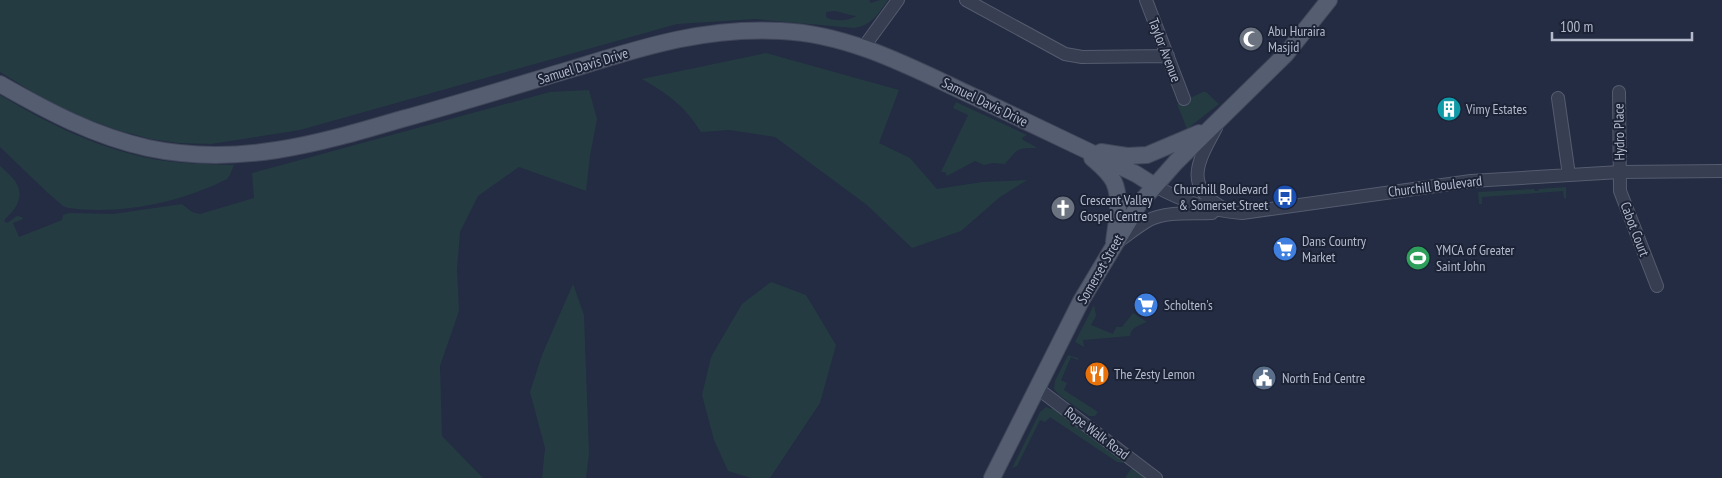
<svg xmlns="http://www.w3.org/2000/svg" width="1722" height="478" viewBox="0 0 1722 478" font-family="'PT Sans Narrow',sans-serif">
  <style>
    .green { fill: #253b42; fill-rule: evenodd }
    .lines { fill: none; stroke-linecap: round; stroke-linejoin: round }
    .minor-casing { stroke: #555c6f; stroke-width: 14 }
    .major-casing { stroke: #41475a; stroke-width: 18 }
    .minor { stroke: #373e51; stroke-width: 12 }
    .major { stroke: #555d71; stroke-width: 16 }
    .labels { text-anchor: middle; stroke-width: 4; stroke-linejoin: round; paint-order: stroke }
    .poi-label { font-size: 14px; fill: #b4bacc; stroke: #1c2336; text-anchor: start }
    .street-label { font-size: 14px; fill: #b4bacc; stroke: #1c2336 }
  </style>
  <rect width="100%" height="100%" fill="#232c42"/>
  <path class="green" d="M0 0H869L871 3 880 0H888C879 13 871 26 854 28L755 19 677 24 300 130 211 144 179 143 151 139 117 130 82 117 49 102 0 72ZM834 11C842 12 848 15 856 16 849 21 833 22 826 17V12Z
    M766 53 899 90 879 143 910 158 937 189 982 182 1027 180 1000 197 961 231 912 248 867 205 775 137 729 130 701 132C684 105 669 95 642 79Z
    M589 90 597 119 590 156 586 191 519 167 478 196 460 232 457 269 459 311 440 366 442 436 483 478H0V166C13 177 27 189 15 208 12 213 7 216 4 221L7 223 17 216 22 217 23 219 13 223 19 237 62 220 63 215 69 213 113 214 182 204 192 212 200 214 254 198 252 173 550 92Z
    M1203 92H1206L1219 104 1187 129 1177 104Z
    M0 95C50 125 101 150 158 160 183 164 209 164 234 165L230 175 227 179C180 203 120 215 68 208L63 206 48 193 0 147Z
    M956 102 1027 135 1022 138 1023 140 1036 147V148C1016 148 1018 149 1005 164L993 163 984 165 975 161 947 176 945 172H941L968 115 953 108Z
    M1566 187V199L1564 198 1563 191 1482 197V204H1479L1478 192 1534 189 1535 191H1538L1539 189Z
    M771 282 806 295 836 345 820 403 770 478H751L728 471 714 440 702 395 711 357 742 304Z
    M573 284 584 315 589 454 586 478H542L545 448 530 392 542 355Z
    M1094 305 1096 316 1091 325 1113 334 1116 327H1122L1133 313 1147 322C1140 325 1131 327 1130 336L1083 340 1084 347 1075 342Z
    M1068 355 1078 358V360L1071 357 1061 380 1067 383 1064 390 1098 412 1095 416H1089L1059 395 1054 389 1055 381Z
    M1046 407 1051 409 1053 407 1126 460 1122 463 1117 462 1050 417 1045 422 1040 420 1017 466 1012 468 1040 412Z
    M1135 467 1149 478H1125L1130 470Z"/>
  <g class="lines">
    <defs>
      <path id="minor" d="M966 0 1065 54 1082 57 1168 56
        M1146 0 1184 99
        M863 48 898 0
        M1619 92 1620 191 1657 286
        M1558 98 1569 175
        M1216 128C1198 161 1182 187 1225 209
        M1155 186C1182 201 1211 211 1242 213L1471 181 1620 172 1722 171
        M1119 241C1129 234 1138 226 1149 220 1167 211 1192 214 1212 213
        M1037 388 1156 478"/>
      <path id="major" d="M0 84C47 111 94 136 148 148 238 167 317 144 402 119 460 103 518 85 575 68 646 46 706 27 781 31 852 34 916 70 979 99 1031 124 1084 149 1136 174L1155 186
        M1101 152 1127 156 1147 155 1199 133
        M1092 158C1100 165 1109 172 1114 182 1122 200 1116 224 1114 242
        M992 478 1081 301 1139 204 1176 162 1286 54 1329 0"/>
    </defs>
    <use href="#minor" class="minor-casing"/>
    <use href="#major" class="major-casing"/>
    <use href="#minor" class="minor"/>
    <use href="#major" class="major"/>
  </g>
  <defs>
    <symbol id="mosque-disc" viewBox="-11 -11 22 22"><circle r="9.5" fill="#6b7280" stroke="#1c2336"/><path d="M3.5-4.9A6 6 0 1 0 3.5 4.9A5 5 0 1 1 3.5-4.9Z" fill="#fff"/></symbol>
    <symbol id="building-disc" viewBox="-11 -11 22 22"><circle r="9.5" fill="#0f9aa8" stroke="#1c2336"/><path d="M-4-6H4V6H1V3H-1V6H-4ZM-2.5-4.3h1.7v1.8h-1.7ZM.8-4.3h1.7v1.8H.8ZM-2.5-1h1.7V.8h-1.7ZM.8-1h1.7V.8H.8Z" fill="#fff"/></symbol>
    <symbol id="bus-disc" viewBox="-11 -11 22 22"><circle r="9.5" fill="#1a4fb4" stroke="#1c2336"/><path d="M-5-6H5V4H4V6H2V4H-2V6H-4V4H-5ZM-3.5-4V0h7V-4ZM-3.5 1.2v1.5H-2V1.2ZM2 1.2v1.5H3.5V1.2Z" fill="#fff"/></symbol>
    <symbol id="church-disc" viewBox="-11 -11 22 22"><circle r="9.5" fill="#6b7280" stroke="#1c2336"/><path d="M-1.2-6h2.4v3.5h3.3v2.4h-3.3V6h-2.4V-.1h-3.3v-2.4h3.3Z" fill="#fff"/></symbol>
    <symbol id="supermarket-disc" viewBox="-11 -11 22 22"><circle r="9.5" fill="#3f7fe0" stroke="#1c2336"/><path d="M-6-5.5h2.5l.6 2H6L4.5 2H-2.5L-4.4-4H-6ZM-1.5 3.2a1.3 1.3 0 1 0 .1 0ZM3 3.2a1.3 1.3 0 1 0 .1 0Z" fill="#fff"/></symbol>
    <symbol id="stadium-disc" viewBox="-11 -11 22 22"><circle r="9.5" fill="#2e9e5b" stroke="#1c2336"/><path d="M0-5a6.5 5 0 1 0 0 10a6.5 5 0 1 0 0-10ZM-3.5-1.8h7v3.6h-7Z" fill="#fff"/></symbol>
    <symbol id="restaurant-disc" viewBox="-11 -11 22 22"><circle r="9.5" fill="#e8710a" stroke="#1c2336"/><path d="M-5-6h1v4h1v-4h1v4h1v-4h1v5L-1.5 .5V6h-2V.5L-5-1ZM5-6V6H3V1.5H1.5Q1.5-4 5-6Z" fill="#fff"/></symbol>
    <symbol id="civic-disc" viewBox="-11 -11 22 22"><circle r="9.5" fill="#5c6f8a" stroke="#1c2336"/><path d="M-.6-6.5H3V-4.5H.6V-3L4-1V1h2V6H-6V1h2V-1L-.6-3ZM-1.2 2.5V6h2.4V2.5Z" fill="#fff"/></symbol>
  </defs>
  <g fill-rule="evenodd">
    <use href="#mosque-disc" x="1237" y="25" width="28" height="28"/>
    <use href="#building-disc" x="1435" y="95" width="28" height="28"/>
    <use href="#bus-disc" x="1271" y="183" width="28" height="28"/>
    <use href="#church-disc" x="1049" y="194" width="28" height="28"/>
    <use href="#supermarket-disc" x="1271" y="235" width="28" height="28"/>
    <use href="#stadium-disc" x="1404" y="244" width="28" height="28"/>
    <use href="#supermarket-disc" x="1132" y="291" width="28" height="28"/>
    <use href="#restaurant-disc" x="1083" y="360" width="28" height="28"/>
    <use href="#civic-disc" x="1250" y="364" width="28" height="28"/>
  </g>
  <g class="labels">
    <g class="poi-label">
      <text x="1268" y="36">Abu Huraira<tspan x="1268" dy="16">Masjid</tspan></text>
      <text x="1466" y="114">Vimy Estates</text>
      <text x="1268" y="194" text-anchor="end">Churchill Boulevard<tspan x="1268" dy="16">&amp; Somerset Street</tspan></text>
      <text x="1080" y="205">Crescent Valley<tspan x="1080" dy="16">Gospel Centre</tspan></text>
      <text x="1302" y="246">Dans Country<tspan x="1302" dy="16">Market</tspan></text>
      <text x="1436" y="255">YMCA of Greater<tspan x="1436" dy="16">Saint John</tspan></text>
      <text x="1164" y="310">Scholten's</text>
      <text x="1114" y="379">The Zesty Lemon</text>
      <text x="1282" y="383">North End Centre</text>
    </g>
    <g class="street-label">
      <text transform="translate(1165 50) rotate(69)" y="5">Taylor Avenue</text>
      <text transform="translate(583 66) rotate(-17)" y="5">Samuel Davis Drive</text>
      <text transform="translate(985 102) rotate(26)" y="5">Samuel Davis Drive</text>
      <text transform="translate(1619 132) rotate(-91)" y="5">Hydro Place</text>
      <text transform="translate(1435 186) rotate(-7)" y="5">Churchill Boulevard</text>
      <text transform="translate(1635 229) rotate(69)" y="5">Cabot Court</text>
      <text transform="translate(1100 269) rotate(-60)" y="5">Somerset Street</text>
      <text transform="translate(1097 433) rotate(37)" y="5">Rope Walk Road</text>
    </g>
  </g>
  <path d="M1552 32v8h140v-8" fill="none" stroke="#b4bacc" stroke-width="2.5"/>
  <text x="1560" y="32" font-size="15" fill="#b4bacc" stroke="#1c2336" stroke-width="4" paint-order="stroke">100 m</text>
</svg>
